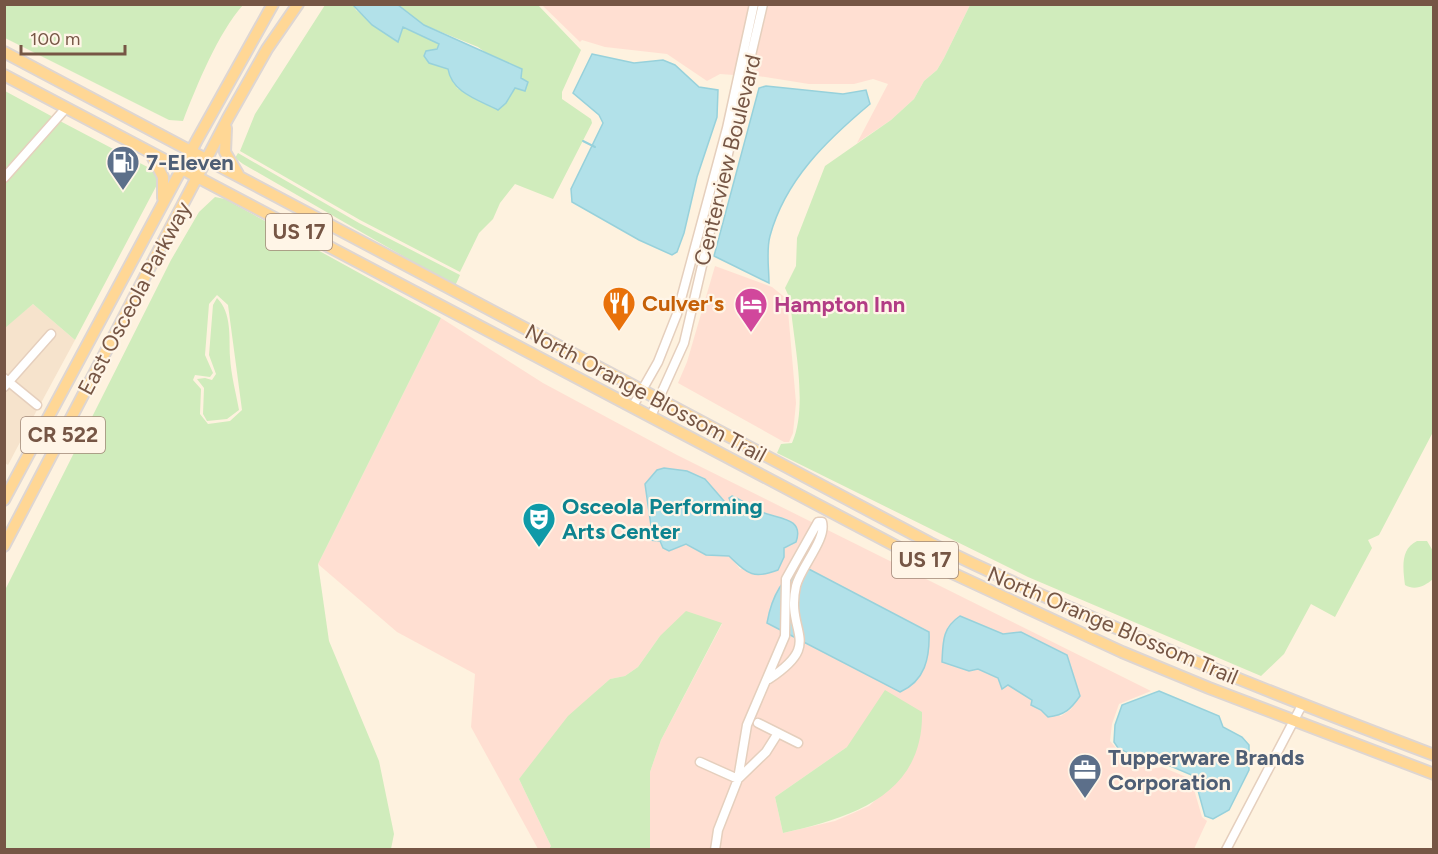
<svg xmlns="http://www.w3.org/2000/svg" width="1438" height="854" viewBox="0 0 1438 854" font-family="Figtree,sans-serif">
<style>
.residential{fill:#f6e3cc}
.commercial{fill:#ffdfd2;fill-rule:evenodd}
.green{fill:#d0ecbc;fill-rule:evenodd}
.water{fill:#b2e1e9;stroke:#97d1db;stroke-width:1.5}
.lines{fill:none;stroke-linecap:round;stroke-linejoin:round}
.stream{stroke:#97d1db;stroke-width:2}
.minor-casing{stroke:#e5cfbd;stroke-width:11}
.major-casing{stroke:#ded6d2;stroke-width:14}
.minor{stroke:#fff;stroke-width:8}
.major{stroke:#ffd795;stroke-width:10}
.labels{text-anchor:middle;stroke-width:4.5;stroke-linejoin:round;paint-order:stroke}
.shield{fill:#fff5e7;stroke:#9f8676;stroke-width:1.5}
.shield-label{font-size:21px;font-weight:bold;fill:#765645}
.street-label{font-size:22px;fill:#765645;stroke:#fff5e7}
.service-label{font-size:22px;font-weight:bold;fill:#4e5e75;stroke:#fff5e7;text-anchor:start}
.food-label{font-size:22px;font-weight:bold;fill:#c56008;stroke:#fff5e7;text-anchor:start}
.hotel-label{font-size:22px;font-weight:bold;fill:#b23c85;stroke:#fff5e7;text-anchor:start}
.culture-label{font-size:22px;font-weight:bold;fill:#0d838f;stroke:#fff5e7;text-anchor:start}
</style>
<rect width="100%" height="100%" fill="#fef2df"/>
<!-- residential -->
<path class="residential" d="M 33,304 L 75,340 L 41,403 L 15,382 L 56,333 L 50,329 L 9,377 L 5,373 L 4,328 Z
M 10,387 L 37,410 L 8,465 L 5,463 L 4,393 Z"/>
<!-- commercial -->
<path class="commercial" d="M 542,5 L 749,5 L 734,75 L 720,74 L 707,81 L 667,54 L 605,47 L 582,40 L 580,42 Z
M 768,5 L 970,5 L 944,58 L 937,70 L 924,81 L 914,99 L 891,120 L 857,143 L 888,84 L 873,79 L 854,84 L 809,84 L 752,75 Z
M 715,266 L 772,287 L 787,299 L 796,403 L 793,433 L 789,442 L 784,442 L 678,383 L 687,362 Z
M 441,318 L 543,383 L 677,455 L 1151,691 L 1119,704 L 1112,724 L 1110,741 L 1122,755 L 1138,764 L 1150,769 L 1162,767 L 1191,779 L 1202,817 L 1207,821 L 1194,849 L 650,849 L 650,772 L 661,740 L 722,624 L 660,636 L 638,667 L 625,676 L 610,679 L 601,687 L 519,779 L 551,846 L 549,849 L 538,849 L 471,727 L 475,674 L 397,632 L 318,564 ZM 664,468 L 687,471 L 705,479 L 731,509 L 735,497 L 761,512 L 786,519 L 792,545 L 784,548 L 784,557 L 740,569 L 730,556 L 715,556 L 686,544 L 669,551 L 660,541 L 649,537 L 651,526 L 645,484 L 657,470 ZM 960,616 L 1003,634 L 1021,632 L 1067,655 L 1080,696 L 1071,709 L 1061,716 L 1041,710 L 1031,705 L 1032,701 L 1020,691 L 1008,685 L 999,684 L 999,678 L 978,669 L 969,671 L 953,664 ZM 847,747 L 902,776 L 869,806 L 835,821 L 783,833 L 775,797 Z"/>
<!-- green -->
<path class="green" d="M 4,5 L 5,4 L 243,5 C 218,33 197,85 183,121 L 169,120 L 5,38 Z
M 325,5 L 353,5 L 356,10 L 398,42 L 403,27 L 439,44 L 429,63 L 448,69 L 457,88 L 498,110 L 506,103 L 515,88 L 525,90 L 520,78 L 478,47 L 424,25 L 398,5 L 538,5 L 581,50 L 562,92 L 562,99 L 591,119 L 592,123 L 553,199 L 515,184 L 500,203 L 493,219 L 479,233 L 460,272 L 360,220 L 240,151 L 255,114 Z
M 970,5 L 1433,5 L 1433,432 L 1379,535 L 1368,540 L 1372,548 L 1335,617 L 1311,604 L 1284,654 L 1261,676 L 1028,577 L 777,453 L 781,444 L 792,443 C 809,406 793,340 790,299 L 785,288 L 796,266 L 797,238 L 825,166 L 891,120 L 914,99 L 924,81 L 937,70 L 944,58 Z
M 5,91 L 53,117 L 5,172 Z
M 60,121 L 157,172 L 160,179 L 75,340 L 33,304 L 5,328 L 5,184 Z
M 238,153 L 359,223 L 460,275 L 455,286 L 243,164 L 235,158 Z
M 215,197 L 225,199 L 441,318 L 318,564 L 329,641 L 379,761 L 394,834 L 391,849 L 5,849 L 5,590 L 171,260 L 199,212 ZM 217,295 L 228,305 L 242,410 L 230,421 L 208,424 L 200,414 L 201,389 L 193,380 L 195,375 L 210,377 L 213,373 L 205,355 L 209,304 Z
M 217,298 C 232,313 229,337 230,357 C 231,375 236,393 239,410 L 227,419 L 207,421 L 203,414 L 204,388 L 197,379 L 205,378 L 212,380 L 216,374 L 209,355 L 213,305 Z
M 1417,541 L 1427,541 L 1433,551 L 1433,579 C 1425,586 1415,591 1405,585 C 1403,569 1400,549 1417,541 Z
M 686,611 L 722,623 L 661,740 L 650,772 L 650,849 L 549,849 L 551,846 L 519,779 L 568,716 L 610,679 L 625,676 L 638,667 L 660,636 Z
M 885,690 L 922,712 C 924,796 850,818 783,833 L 775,797 L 847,747 Z"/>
<!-- water -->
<path class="water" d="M 353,5 L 398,5 L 424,25 L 522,69 L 521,78 L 528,82 L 525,91 L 515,88 L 506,103 L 498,110 C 479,100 452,93 448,69 L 429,63 L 424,56 L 426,51 L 437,49 L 439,44 L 403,27 L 398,42 L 372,25 Z
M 592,54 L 634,63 L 663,60 L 675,65 L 699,87 L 718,90 L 717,117 L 697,177 L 684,233 L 677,252 L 672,255 L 639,240 L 572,202 L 571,189 L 603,123 L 599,115 L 573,93 Z
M 766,86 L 843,94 L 866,90 L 870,104 C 827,140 785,180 770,236 C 766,250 769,269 769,283 L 714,256 L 759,88 Z
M 664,468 L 687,471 L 705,479 L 731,509 L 733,508 L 729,498 L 732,496 C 742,500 752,508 762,512 C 777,519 805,517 796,542 L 784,548 L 784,557 L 778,570 C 752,580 747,573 729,556 L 706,555 L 686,544 L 669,551 L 663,548 L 660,541 L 649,540 L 651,526 L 645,484 L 657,470 Z
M 803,566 L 929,632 C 930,658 925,681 900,692 L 767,623 C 771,600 781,577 803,566 Z
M 960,616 L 1003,634 L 1021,632 L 1067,655 L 1080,696 C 1071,709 1065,715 1048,717 L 1041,710 L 1031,705 L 1032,700 L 1008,685 L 1002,689 L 998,678 L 978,669 L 969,671 L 942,662 C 943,642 942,628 960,616 Z
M 1159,691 L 1219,716 L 1223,727 L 1242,737 L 1249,745 L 1249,770 L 1229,810 L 1213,819 L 1205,816 L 1194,776 L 1161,762 L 1151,765 L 1118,748 L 1114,742 L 1115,725 L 1122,705 Z"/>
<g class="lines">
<!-- stream -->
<path class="stream" d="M 583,141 L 595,147"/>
<defs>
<path id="minor" d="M 4,178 L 66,108
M 4,378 L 37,405
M 4,387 L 51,334
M 633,406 L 658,362 L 677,314 L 727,128 L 754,4
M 651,416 L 684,343 L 763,4
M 758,723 L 798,743
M 700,762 L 738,779 L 766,752 L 778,733
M 715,850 L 718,830 L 738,779 L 747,725 L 785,636 L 786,579 L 818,522 L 822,522 C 827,539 800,568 796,586 C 785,634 825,642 769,679
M 1226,850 L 1302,705"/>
<path id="major" d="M 4,52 L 930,543 C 1094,623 1263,690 1434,755
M 4,75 L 907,552 L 1122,652 L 1209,688 L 1434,774
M 226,128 L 225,152 L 238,174
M 151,154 L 163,177 L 163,198
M 4,500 L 197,140 L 273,4
M 4,546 L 228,118 L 267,49 L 298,4"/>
</defs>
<!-- minor casing -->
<use href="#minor" class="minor-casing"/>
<!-- major casing -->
<use href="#major" class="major-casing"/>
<!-- minor -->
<use href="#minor" class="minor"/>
<!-- major -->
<use href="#major" class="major"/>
</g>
<!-- icons -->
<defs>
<symbol id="fuel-pin" viewBox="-11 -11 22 30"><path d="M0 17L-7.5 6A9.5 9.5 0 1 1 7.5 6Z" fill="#5c6f8a" stroke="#fff5e7"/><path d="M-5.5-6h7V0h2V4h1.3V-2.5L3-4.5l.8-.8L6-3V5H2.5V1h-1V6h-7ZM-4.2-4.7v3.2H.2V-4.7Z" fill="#fff"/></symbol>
<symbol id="restaurant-pin" viewBox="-11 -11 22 30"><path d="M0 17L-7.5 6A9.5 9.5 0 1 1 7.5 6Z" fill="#e8710a" stroke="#fff5e7"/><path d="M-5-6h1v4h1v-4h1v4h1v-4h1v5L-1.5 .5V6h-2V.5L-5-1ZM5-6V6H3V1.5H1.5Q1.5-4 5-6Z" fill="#fff"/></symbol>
<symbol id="hotel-pin" viewBox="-11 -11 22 30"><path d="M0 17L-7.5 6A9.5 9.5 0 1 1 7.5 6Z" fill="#d1479c" stroke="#fff5e7"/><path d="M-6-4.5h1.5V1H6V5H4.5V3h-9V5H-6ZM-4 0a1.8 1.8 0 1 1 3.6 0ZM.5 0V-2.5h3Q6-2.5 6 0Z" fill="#fff"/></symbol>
<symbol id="theatre-pin" viewBox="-11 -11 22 30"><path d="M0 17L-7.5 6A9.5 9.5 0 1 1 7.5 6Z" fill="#0f9aa8" stroke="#fff5e7"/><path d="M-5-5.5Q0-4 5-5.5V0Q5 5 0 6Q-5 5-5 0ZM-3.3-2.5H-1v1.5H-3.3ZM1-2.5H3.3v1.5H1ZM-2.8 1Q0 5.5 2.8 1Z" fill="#fff"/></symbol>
<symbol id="office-pin" viewBox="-11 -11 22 30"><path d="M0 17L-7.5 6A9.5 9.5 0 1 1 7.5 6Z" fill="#5c6f8a" stroke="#fff5e7"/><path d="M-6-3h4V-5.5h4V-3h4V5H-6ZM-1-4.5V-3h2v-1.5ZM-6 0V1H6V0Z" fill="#fff"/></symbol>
</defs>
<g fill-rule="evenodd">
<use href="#fuel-pin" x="104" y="143" width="38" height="52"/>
<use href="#restaurant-pin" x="600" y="284" width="38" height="52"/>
<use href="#hotel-pin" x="732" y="285" width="38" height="52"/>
<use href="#theatre-pin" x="520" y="500" width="38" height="52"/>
<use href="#office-pin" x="1066" y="751" width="38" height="52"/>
</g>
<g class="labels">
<!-- shield labels -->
<g class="shield">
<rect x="266" y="214" width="66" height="36" rx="4.5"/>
<rect x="21" y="417" width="84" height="36" rx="4.5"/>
<rect x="892" y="542" width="66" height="36" rx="4.5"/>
</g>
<g class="shield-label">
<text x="299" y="239">US 17</text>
<text x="63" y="442">CR 522</text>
<text x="925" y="567">US 17</text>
</g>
<!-- street labels -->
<g class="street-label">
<text transform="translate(727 160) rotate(-76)" y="8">Centerview Boulevard</text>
<text transform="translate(134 298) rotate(-62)" y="8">East Osceola Parkway</text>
<text transform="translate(646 393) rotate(28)" y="8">North Orange Blossom Trail</text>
<text transform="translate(1113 625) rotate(23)" y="8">North Orange Blossom Trail</text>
</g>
<!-- service labels -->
<g class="service-label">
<text x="146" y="170">7-Eleven</text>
<text x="1108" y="765">Tupperware Brands<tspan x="1108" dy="25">Corporation</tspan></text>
</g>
<!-- food labels -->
<g class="food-label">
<text x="642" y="311">Culver's</text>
</g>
<!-- hotel labels -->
<g class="hotel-label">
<text x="774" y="312">Hampton Inn</text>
</g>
<!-- culture labels -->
<g class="culture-label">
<text x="562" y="514">Osceola Performing<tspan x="562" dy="25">Arts Center</tspan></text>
</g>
</g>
<!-- border -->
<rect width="1438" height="854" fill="none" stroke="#765645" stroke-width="12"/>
<!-- scale -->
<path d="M21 45v9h104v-9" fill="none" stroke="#765645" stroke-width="3"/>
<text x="30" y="45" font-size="18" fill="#765645" stroke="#fff5e7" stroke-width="4.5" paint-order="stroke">100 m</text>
</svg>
